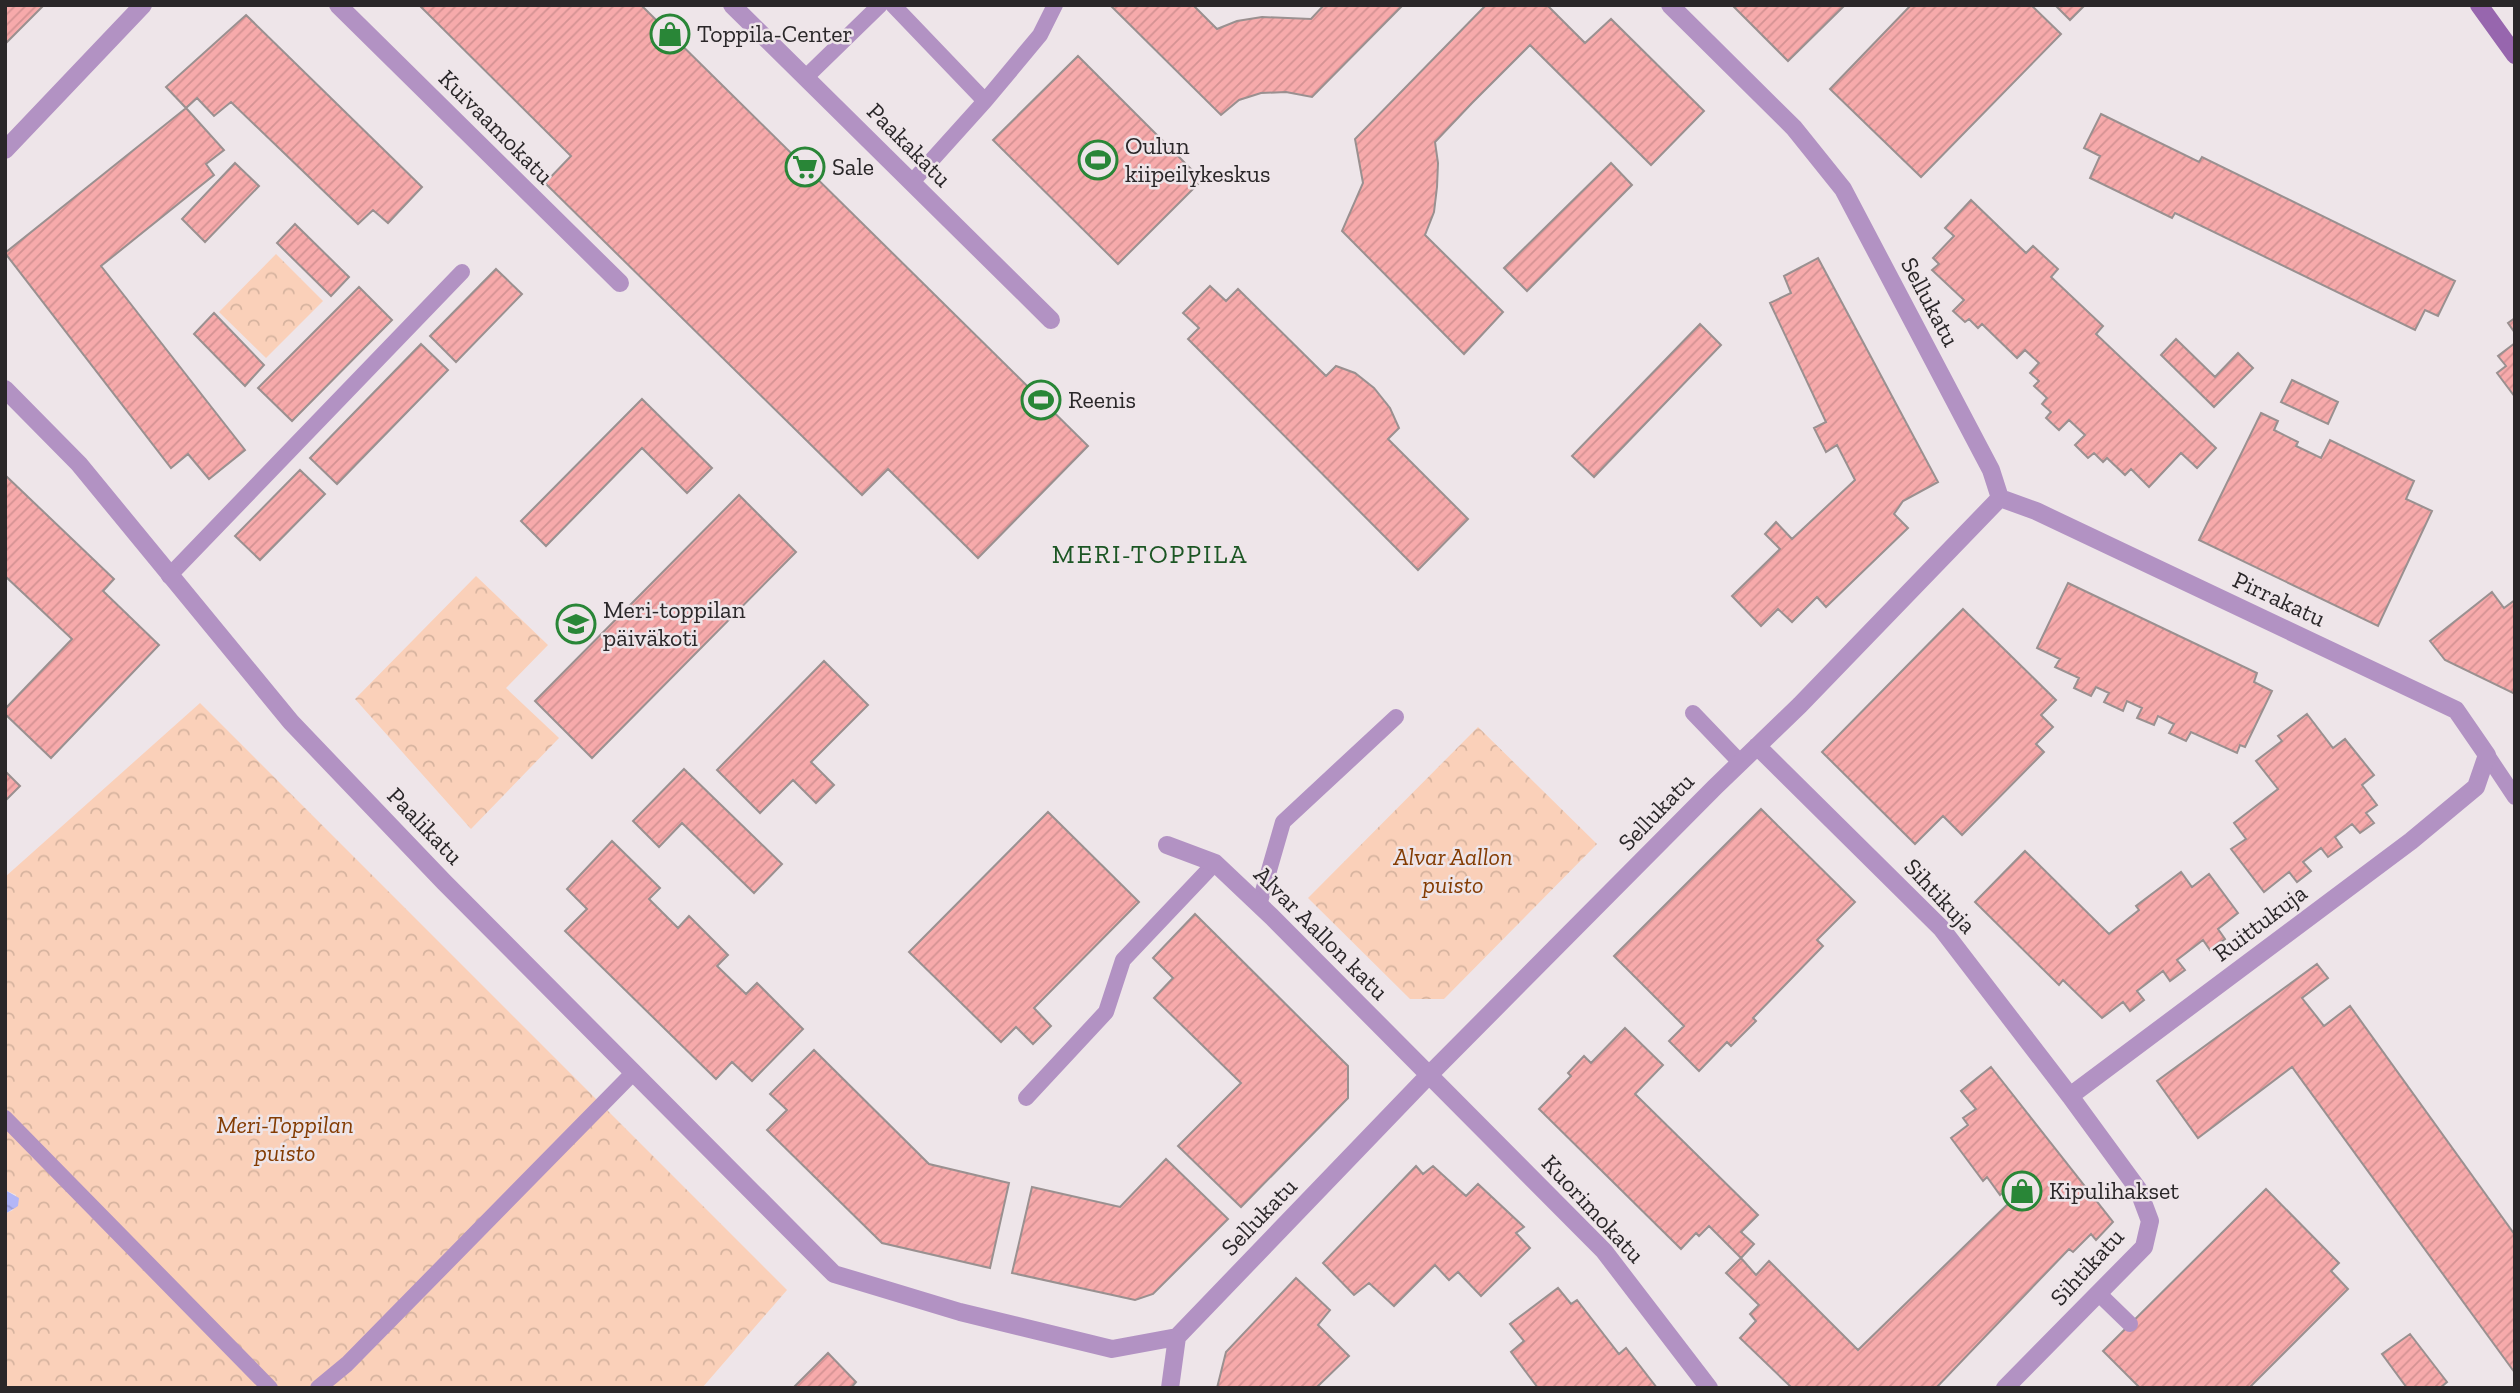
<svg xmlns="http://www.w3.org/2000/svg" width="2520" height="1393" viewBox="0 0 2520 1393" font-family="'Zilla Slab',serif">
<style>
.park{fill:url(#park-crowns)}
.water{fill:url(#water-ripples)}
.building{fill:url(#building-hatch);stroke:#9a9090;stroke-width:2}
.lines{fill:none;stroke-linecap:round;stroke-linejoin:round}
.service{stroke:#b292c3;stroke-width:16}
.minor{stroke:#b292c3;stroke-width:18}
.secondary{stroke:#9766ae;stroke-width:18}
.labels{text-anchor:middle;stroke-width:5;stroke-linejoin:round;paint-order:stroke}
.poi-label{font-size:24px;fill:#2a2729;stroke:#eee5e9;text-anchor:start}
.street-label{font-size:24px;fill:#2a2729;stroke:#eee5e9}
.park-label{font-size:24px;font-style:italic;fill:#843c03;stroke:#eee5e9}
.neighbourhood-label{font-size:26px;letter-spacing:2px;fill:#1c5624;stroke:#eee5e9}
</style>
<defs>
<pattern id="park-crowns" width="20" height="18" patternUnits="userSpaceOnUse" patternTransform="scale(1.75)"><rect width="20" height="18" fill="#fad0b9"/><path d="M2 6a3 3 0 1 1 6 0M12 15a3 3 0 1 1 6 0" fill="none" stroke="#d6b39f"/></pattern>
<pattern id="water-ripples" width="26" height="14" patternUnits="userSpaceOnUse" patternTransform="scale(1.75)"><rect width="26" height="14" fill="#b3b6f7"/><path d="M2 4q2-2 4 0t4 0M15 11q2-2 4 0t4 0" fill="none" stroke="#9a9cd4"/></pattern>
<pattern id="building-hatch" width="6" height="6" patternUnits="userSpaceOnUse" patternTransform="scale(1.75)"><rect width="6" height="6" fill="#f7aaab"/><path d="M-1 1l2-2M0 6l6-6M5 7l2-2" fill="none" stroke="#d49293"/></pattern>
</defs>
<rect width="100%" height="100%" fill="#eee5e9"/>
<!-- park -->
<path class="park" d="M 276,254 L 323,301 L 266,358 L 219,312 Z
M 476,576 L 548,645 L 506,688 L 559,738 L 471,829 L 355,699 Z
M 200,703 L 787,1290 L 702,1388 L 5,1388 L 5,1214 L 13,1210 L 16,1195 L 5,1190 L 5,877 Z
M 1478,727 L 1597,844 L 1444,999 L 1410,999 L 1308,898 Z"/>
<!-- water -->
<path class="water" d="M 5,1190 L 19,1198 L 18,1206 L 5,1214 Z"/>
<!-- building -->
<path class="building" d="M 5,5 L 44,5 L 5,44 Z
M 419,5 L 641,5 L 1088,446 L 978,558 L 888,469 L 862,495 L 545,183 L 571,156 Z
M 1110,5 L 1193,5 L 1217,29 L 1237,21 L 1262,17 L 1311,19 L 1324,5 L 1403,5 L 1312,97 L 1286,92 L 1261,93 L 1239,100 L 1221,115 Z
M 1486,5 L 1547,5 L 1585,43 L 1611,19 L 1704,111 L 1651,165 L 1530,45 L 1472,103 L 1435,142 L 1438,163 L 1437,187 L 1434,212 L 1425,235 L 1503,312 L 1464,354 L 1342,231 L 1363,183 L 1355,139 Z
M 1732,5 L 1841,5 L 1843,7 L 1788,61 Z
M 1911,5 L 2031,5 L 2061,34 L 1921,177 L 1830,89 Z
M 2055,5 L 2085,5 L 2070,20 Z
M 246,15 L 422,187 L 388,223 L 373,210 L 358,224 L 231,102 L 214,116 L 197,98 L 186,108 L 166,87 Z
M 1078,56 L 1202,180 L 1118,264 L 993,140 Z
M 186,108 L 224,150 L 206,164 L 214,175 L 101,266 L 245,450 L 209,479 L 188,454 L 171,468 L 5,253 Z
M 2101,114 L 2199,162 L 2202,157 L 2455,281 L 2438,316 L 2425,310 L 2415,330 L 2175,213 L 2172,218 L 2090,178 L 2100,156 L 2084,148 Z
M 235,163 L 259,186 L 205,242 L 182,219 Z
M 1611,163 L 1632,185 L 1527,291 L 1504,268 Z
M 1971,200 L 2026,253 L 2033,246 L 2058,269 L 2051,277 L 2103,326 L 2096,334 L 2216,448 L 2197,468 L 2181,453 L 2149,487 L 2131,469 L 2125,475 L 2107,458 L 2103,462 L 2094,453 L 2088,458 L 2075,445 L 2085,435 L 2069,420 L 2059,430 L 2046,418 L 2051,412 L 2042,404 L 2047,398 L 2034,386 L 2039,381 L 2030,373 L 2039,363 L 2025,350 L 2017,358 L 1982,324 L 1978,328 L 1969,319 L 1965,322 L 1953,311 L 1964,300 L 1932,270 L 1939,264 L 1933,258 L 1954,236 L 1945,228 Z
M 295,224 L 349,277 L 331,296 L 277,243 Z
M 1818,258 L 1938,482 L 1903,501 L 1894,514 L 1908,528 L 1826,607 L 1817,597 L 1792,622 L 1778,609 L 1761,626 L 1732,596 L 1780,549 L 1765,534 L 1776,522 L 1792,539 L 1855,480 L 1837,445 L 1826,452 L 1814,428 L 1826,422 L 1770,303 L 1791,293 L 1784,276 Z
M 496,269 L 522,294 L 456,362 L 430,336 Z
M 1210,286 L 1226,301 L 1238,289 L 1326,376 L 1336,366 L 1355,373 L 1374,388 L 1390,408 L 1399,428 L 1388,439 L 1468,519 L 1418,570 L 1188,339 L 1199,328 L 1183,313 Z
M 359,287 L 392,320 L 292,421 L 258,388 Z
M 214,313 L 264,365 L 245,386 L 194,334 Z
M 2515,318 L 2515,333 L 2508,323 Z
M 1700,324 L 1721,345 L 1594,477 L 1572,456 Z
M 2176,339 L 2215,377 L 2238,353 L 2253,368 L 2214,407 L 2161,355 Z
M 2515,343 L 2515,397 L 2497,373 L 2506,366 L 2498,356 Z
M 421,344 L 448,370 L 337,484 L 310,458 Z
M 2292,380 L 2338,402 L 2328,424 L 2281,402 Z
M 642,399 L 712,468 L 687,493 L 642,448 L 546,546 L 521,521 Z
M 2261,413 L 2278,421 L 2274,430 L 2298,442 L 2296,446 L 2321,458 L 2330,440 L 2414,481 L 2406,499 L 2432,511 L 2378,626 L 2199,540 Z
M 300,470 L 325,494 L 260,560 L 235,536 Z
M 5,475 L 114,579 L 103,591 L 159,645 L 51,758 L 5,714 L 5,709 L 72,639 L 5,576 Z
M 739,495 L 796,552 L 592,758 L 535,701 Z
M 2068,583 L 2257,673 L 2254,682 L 2272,691 L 2245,747 L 2240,745 L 2237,753 L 2191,732 L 2186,741 L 2169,733 L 2174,724 L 2158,716 L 2154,725 L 2137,718 L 2142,708 L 2127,701 L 2123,711 L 2104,702 L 2109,693 L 2096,687 L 2091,696 L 2074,688 L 2079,678 L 2055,667 L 2060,659 L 2037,648 Z
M 2492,592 L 2504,608 L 2515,600 L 2515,694 L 2445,660 L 2430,641 Z
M 1963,609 L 2056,700 L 2041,715 L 2053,727 L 2036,744 L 2044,752 L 1962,835 L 1943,816 L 1915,844 L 1822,752 Z
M 824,661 L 868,705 L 811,762 L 834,785 L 816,803 L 793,780 L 760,813 L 717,770 Z
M 2307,714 L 2333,748 L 2345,739 L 2374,775 L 2362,785 L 2377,805 L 2366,813 L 2374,823 L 2360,833 L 2352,824 L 2335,837 L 2342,847 L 2328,857 L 2321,848 L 2303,862 L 2311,871 L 2297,882 L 2289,872 L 2264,892 L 2231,849 L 2246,839 L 2234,823 L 2278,789 L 2256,761 L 2282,741 L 2278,736 Z
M 684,769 L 782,864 L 754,893 L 682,823 L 659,847 L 633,821 Z
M 5,771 L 20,786 L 5,801 Z
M 1761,809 L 1855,902 L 1817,940 L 1823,946 L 1753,1018 L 1756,1021 L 1731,1046 L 1727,1042 L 1699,1071 L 1669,1041 L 1684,1026 L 1614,956 Z
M 1048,812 L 1139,902 L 1034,1008 L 1051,1026 L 1033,1044 L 1016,1027 L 1001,1042 L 909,952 Z
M 612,841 L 660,888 L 649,899 L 678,928 L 689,916 L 728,955 L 717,966 L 746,994 L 757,983 L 803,1029 L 752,1081 L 732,1062 L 716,1079 L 565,931 L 587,909 L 567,889 Z
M 2025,851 L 2109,934 L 2139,910 L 2136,906 L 2181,872 L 2192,887 L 2209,874 L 2238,913 L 2218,929 L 2225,939 L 2210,950 L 2203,940 L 2177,960 L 2185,970 L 2170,981 L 2163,971 L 2137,991 L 2144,1000 L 2130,1011 L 2123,1002 L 2102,1018 L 2063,980 L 2059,985 L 1975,902 Z
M 1195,914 L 1348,1066 L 1348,1098 L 1241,1207 L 1178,1146 L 1241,1083 L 1154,998 L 1173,978 L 1153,958 Z
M 2317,964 L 2328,978 L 2302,998 L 2324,1026 L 2350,1006 L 2515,1235 L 2515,1373 L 2292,1067 L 2198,1138 L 2157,1081 Z
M 1625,1028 L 1663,1065 L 1635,1094 L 1758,1215 L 1741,1232 L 1754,1244 L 1741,1258 L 1709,1226 L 1699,1236 L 1696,1233 L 1681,1249 L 1539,1109 L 1571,1076 L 1568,1073 L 1584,1056 L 1591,1063 Z
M 814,1050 L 929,1164 L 1009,1183 L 990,1268 L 882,1243 L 767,1130 L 787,1110 L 770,1094 Z
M 1991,1067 L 2113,1222 L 2096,1240 L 2091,1234 L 2073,1252 L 2069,1249 L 1936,1388 L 1792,1388 L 1740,1338 L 1756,1321 L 1750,1314 L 1759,1305 L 1726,1273 L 1741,1258 L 1756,1275 L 1769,1261 L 1858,1350 L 2013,1199 L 2006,1190 L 2000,1195 L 1987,1177 L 1983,1181 L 1951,1138 L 1968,1125 L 1963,1118 L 1976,1109 L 1961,1091 Z
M 1166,1159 L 1228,1219 L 1153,1294 L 1135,1300 L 1012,1273 L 1032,1187 L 1120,1207 Z
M 1416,1166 L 1423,1174 L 1433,1166 L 1466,1196 L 1478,1184 L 1524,1227 L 1516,1233 L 1530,1248 L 1481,1296 L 1458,1272 L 1449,1280 L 1435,1265 L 1394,1306 L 1369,1283 L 1354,1295 L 1323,1263 Z
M 2266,1189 L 2339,1263 L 2331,1271 L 2348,1289 L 2249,1388 L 2140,1388 L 2103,1351 Z
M 1296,1278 L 1330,1310 L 1318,1325 L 1349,1356 L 1316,1388 L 1217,1388 L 1226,1352 Z
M 1558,1288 L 1571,1304 L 1577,1300 L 1619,1354 L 1626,1348 L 1657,1388 L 1538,1388 L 1511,1352 L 1524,1341 L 1510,1324 Z
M 2410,1334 L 2447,1382 L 2440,1388 L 2407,1388 L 2382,1354 Z
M 828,1353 L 856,1382 L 851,1388 L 793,1388 Z"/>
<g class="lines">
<!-- service -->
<path class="service" d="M 893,5 L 985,101
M 805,78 L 880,5
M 912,182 L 985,101 L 1040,35 L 1055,5
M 169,576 L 462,272
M 1693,713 L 1740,762
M 2487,755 L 2515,797
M 1259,905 L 1283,822 L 1396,717
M 1026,1098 L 1106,1012 L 1123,960 L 1215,863
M 5,1118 L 270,1388
M 2098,1293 L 2130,1324
M 318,1388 L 347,1364 L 634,1072"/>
<!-- minor -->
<path class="minor" d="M 338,5 L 620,283
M 732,5 L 1051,320
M 5,150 L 143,5
M 5,389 L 79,464 L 291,722 L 444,882 L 834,1274 L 960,1312 L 1112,1349 L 1177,1337 L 1429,1075 L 1715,787 L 1800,705 L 2000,498 L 1991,470 L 1843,189 L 1794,128 L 1670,5
M 2000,498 L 2036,511 L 2456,710 L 2487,755 L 2476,787 L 2411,841 L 2070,1096
M 1757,746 L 1941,928 L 2070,1096 L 2138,1189 L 2150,1221 L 2144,1247 L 2005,1388
M 1167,845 L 1215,863 L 1272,917 L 1604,1251 L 1709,1388
M 1170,1388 L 1177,1337"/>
<!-- secondary -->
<path class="secondary" d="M 2479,5 L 2515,55"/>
</g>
<!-- icons -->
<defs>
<symbol id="shop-ring" viewBox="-11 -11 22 22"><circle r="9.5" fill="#eee5e9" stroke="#298637" stroke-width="1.5"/><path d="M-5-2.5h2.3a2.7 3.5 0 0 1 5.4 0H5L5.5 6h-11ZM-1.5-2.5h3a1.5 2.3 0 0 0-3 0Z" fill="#298637"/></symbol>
<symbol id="stadium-ring" viewBox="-11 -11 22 22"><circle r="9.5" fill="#eee5e9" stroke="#298637" stroke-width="1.5"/><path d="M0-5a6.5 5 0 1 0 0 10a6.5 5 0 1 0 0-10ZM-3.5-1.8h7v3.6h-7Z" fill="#298637"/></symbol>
<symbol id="supermarket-ring" viewBox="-11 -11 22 22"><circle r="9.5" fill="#eee5e9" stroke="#298637" stroke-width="1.5"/><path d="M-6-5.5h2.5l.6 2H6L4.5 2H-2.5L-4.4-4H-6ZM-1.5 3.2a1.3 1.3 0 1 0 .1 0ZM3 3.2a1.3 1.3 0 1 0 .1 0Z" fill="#298637"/></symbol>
<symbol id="school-ring" viewBox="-11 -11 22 22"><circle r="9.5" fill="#eee5e9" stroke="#298637" stroke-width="1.5"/><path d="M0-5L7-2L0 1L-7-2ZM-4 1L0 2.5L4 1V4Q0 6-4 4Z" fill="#298637"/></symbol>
</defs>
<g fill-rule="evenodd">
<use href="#shop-ring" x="648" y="12" width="44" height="44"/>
<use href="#stadium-ring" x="1076" y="138" width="44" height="44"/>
<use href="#supermarket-ring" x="783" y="145" width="44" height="44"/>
<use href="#stadium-ring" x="1019" y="378" width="44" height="44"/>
<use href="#school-ring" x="554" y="602" width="44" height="44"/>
<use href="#shop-ring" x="2000" y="1169" width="44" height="44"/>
</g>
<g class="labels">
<!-- poi labels -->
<g class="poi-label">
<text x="697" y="42">Toppila-Center</text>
<text x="1125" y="154">Oulun<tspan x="1125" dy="28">kiipeilykeskus</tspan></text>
<text x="832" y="175">Sale</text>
<text x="1068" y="408">Reenis</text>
<text x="603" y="618">Meri-toppilan<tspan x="603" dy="28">päiväkoti</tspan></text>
<text x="2049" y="1199">Kipulihakset</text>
</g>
<!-- street labels -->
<g class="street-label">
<text transform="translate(496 127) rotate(45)" y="8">Kuivaamokatu</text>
<text transform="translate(909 145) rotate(45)" y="8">Paakakatu</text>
<text transform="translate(1930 302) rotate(62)" y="8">Sellukatu</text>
<text transform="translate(2279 599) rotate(25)" y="8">Pirrakatu</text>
<text transform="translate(1656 812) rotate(-46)" y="8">Sellukatu</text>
<text transform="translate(425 826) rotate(46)" y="8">Paalikatu</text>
<text transform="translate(1940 896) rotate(47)" y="8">Sihtikuja</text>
<text transform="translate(2260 923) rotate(-37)" y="8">Ruittukuja</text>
<text transform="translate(1321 933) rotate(45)" y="8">Alvar Aallon katu</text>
<text transform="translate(1593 1209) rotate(47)" y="8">Kuorimokatu</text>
<text transform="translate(1259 1217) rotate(-46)" y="8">Sellukatu</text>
<text transform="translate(2087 1267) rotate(-47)" y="8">Sihtikatu</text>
</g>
<!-- park labels -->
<g class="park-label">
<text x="1453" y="865">Alvar Aallon<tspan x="1453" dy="28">puisto</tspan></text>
<text x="285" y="1133">Meri-Toppilan<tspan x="285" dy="28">puisto</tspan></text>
</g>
<!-- neighbourhood labels -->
<g class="neighbourhood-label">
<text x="1150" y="563">MERI-TOPPILA</text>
</g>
</g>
<!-- border -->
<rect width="2520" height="1393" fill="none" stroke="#2a2729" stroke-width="14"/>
</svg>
